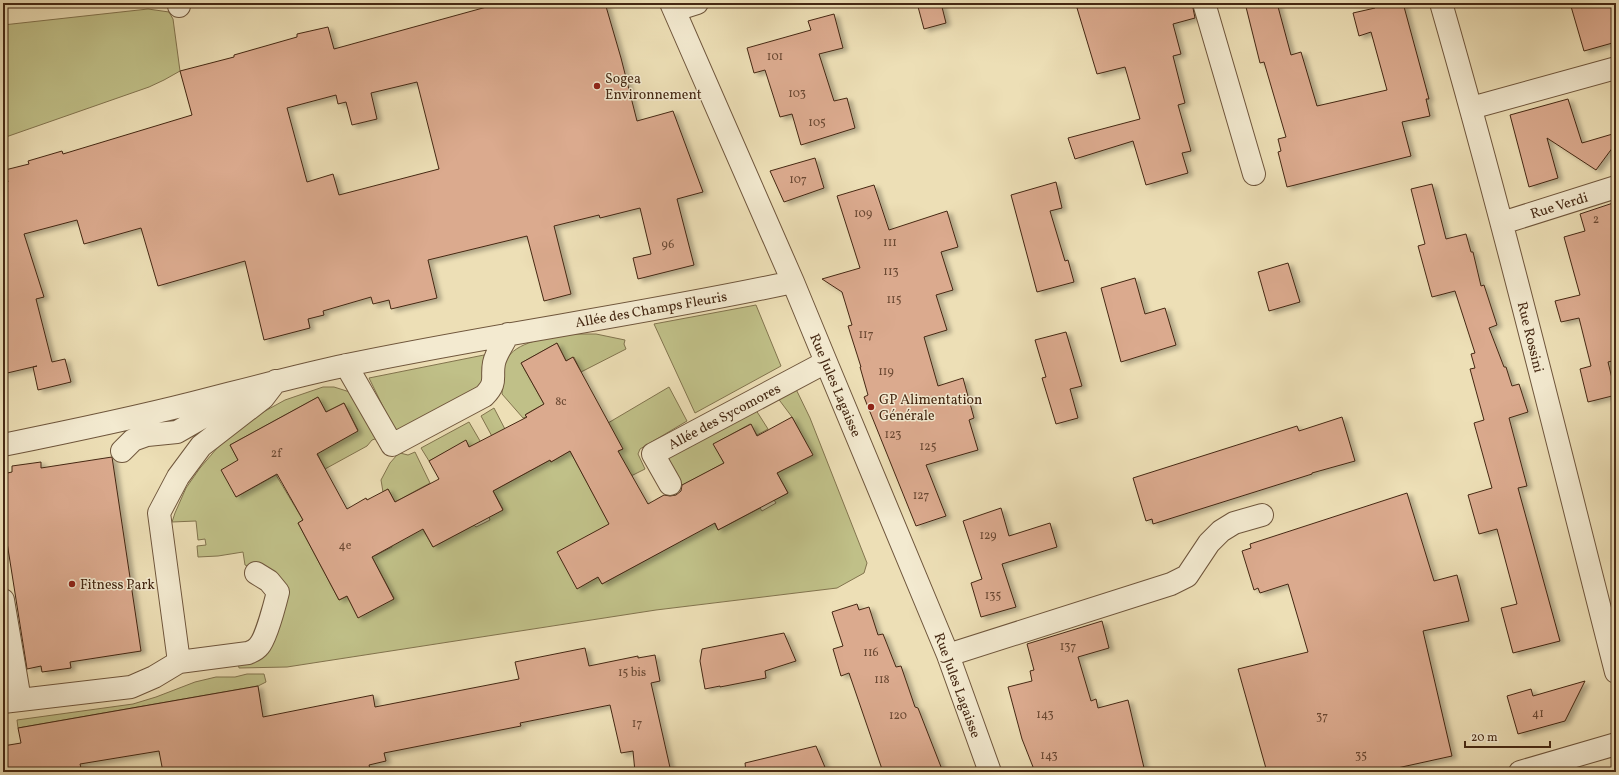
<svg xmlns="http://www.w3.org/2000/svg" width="1619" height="775" viewBox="0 0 1619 775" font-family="Vollkorn,serif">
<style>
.green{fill:#c0c088;stroke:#82744e}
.building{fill:#dbaa8e;stroke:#452813;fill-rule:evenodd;filter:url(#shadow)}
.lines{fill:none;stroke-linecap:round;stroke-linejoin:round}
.minor-casing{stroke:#6f563c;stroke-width:24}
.minor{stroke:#f3ead0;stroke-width:22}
.poi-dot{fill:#8f2418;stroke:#f3ead0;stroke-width:1.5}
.labels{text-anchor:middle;stroke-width:3;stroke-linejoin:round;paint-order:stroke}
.number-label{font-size:12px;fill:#6a4832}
.poi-label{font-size:14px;fill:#452813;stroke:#f3ead0;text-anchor:start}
.street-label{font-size:14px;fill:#452813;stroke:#f3ead0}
</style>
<defs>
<filter id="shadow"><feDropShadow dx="4.5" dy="2.5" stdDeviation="2" flood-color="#0004"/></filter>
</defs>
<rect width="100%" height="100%" fill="#eddfb6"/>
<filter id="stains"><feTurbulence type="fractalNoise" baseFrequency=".005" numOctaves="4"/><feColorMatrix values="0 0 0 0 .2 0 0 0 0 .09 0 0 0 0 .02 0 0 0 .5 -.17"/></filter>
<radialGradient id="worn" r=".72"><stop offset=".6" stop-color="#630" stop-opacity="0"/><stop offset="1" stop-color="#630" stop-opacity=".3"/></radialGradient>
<!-- green -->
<path class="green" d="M 148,9 L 169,12 L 173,19 L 180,71 L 164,80 L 149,87 L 3,138 L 3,25 Z
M 756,305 L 781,366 L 695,413 L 654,324 Z
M 572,334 L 596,334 L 625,340 L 624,344 L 626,349 L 581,372 L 574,357 L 566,361 L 557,343 L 521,363 L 544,404 L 526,414 L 526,417 L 523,418 L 502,394 C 503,382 501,366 508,357 C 520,340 553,337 572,334 Z
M 484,355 L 487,366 L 481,385 L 396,433 L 369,378 Z
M 794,385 L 810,418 L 867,563 L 864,573 L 837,588 L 656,610 L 287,667 L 239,668 L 238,663 L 251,662 L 272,576 L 245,565 L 243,552 L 218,556 L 198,557 L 197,546 L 206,545 L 205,539 L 198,540 L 196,521 L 172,522 L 175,513 L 186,488 L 200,468 L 218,447 L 256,416 L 285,400 L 323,387 L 334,387 L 353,393 L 381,437 L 372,440 L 367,446 L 325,469 L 317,453 L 358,430 L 344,403 L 326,412 L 318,397 L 230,445 L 238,460 L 236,497 L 276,475 L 303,520 L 298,523 L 339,600 L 347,596 L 358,617 L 394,598 L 372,557 L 392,547 L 391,544 L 422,528 L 433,547 L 474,525 L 476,527 L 490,520 L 489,517 L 503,509 L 493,491 L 550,460 L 551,462 L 570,451 L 611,527 L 577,588 L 598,577 L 602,584 L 679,542 L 708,511 L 718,530 L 760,508 L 762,511 L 776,503 L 774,500 L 788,493 L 777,473 L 812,454 L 792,417 L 777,397 Z
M 669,387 L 687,421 L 640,449 L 638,454 L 645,469 L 629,477 L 616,453 L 622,449 L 608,423 Z
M 754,407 L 768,429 L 757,435 L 750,424 L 714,444 L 724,463 L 677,488 L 665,457 Z
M 494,408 L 507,433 L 494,440 L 481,416 Z
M 469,422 L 483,446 L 472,452 L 466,441 L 429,461 L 421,448 Z
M 415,452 L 430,483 L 395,502 L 388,489 L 383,492 L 381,480 L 390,463 L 397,455 L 400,453 L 408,455 Z
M 247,674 L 264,674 L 266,682 L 258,686 L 18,728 L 17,720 L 133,704 L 156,697 L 195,682 L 216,677 L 235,677 Z"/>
<!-- building -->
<path class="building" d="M 501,3 L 605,3 L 621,58 L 637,121 L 673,111 L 703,192 L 677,199 L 694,265 L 638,279 L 633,258 L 651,254 L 640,208 L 600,218 L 599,215 L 554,226 L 571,294 L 544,301 L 527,236 L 428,260 L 437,298 L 391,309 L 389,300 L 373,304 L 371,297 L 323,311 L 324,315 L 308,319 L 310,328 L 264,340 L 245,261 L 158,286 L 141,228 L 84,244 L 77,220 L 24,234 L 44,297 L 36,299 L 52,362 L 65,359 L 71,382 L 38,390 L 33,367 L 37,366 L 3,374 L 3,182 L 8,182 L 5,170 L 29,164 L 28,161 L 62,151 L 63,154 L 192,115 L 180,71 L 234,57 L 234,55 L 297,37 L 297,34 L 328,27 L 334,49 ZM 417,82 L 439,169 L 339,195 L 333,174 L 307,182 L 287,108 L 336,95 L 338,104 L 346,102 L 352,125 L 377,119 L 371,93 Z
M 917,3 L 941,3 L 946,23 L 924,29 Z
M 1095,3 L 1137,3 L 1138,7 L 1151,3 L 1192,3 L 1195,18 L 1173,24 L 1181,54 L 1173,56 L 1185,103 L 1178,105 L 1191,151 L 1182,153 L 1188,173 L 1146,185 L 1133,141 L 1075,159 L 1068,138 L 1140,119 L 1125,67 L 1097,74 L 1077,8 Z
M 1245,3 L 1277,3 L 1291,55 L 1301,52 L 1317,106 L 1387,90 L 1371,32 L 1359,36 L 1353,13 L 1375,8 L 1373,3 L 1403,3 L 1429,99 L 1426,99 L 1430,116 L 1402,122 L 1411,156 L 1287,187 L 1278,152 L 1281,151 L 1278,139 L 1286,137 L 1264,62 L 1260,63 Z
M 1570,3 L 1616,3 L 1616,42 L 1584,51 Z
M 834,14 L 843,48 L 819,54 L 834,101 L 847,98 L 855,128 L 801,145 L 792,114 L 780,117 L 765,70 L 754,73 L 747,48 L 811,30 L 808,21 Z
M 1568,99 L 1582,143 L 1616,133 L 1616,143 L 1596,170 L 1547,138 L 1558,178 L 1529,187 L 1510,115 Z
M 815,158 L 824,188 L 784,202 L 770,171 Z
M 1056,182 L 1062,208 L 1050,211 L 1065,261 L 1068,260 L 1074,282 L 1037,292 L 1011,195 Z
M 1432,184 L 1446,239 L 1466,234 L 1471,252 L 1473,252 L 1481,286 L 1484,285 L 1497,325 L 1489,328 L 1504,367 L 1506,367 L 1512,386 L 1519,384 L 1528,412 L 1509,418 L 1527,486 L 1518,488 L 1560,641 L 1513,653 L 1501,608 L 1517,604 L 1497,529 L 1479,534 L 1468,495 L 1492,488 L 1474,423 L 1484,420 L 1470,369 L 1475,368 L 1471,354 L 1475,353 L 1455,291 L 1432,297 L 1418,246 L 1425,244 L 1411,189 Z
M 874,185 L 889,230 L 947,211 L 958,247 L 941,252 L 953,290 L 936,295 L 947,330 L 924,337 L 938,386 L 963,378 L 974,418 L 969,420 L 978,450 L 926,465 L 946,516 L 916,526 L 864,397 L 868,395 L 860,367 L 861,367 L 848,326 L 852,325 L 842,292 L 822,279 L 860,268 L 837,196 Z
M 1616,202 L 1616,360 L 1608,362 L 1616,395 L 1588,402 L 1580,369 L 1591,366 L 1579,318 L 1561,322 L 1555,301 L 1580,295 L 1564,237 L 1585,231 L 1580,214 Z
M 1288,263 L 1300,302 L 1269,311 L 1258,272 Z
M 1135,278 L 1145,314 L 1165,308 L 1176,345 L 1121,362 L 1101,288 Z
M 1066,332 L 1082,386 L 1070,389 L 1078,418 L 1056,424 L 1042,378 L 1046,377 L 1035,340 Z
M 557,343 L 566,361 L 573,357 L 623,449 L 618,451 L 648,504 L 664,495 L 670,496 L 676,495 L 681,491 L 682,485 L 724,463 L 713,444 L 751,424 L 757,436 L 792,417 L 813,455 L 777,473 L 788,493 L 718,530 L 715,523 L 602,584 L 598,577 L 577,589 L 557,552 L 609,524 L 570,451 L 551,462 L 550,460 L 493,491 L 503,510 L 433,547 L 423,529 L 372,557 L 394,599 L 358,618 L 347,596 L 339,600 L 298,523 L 303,520 L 277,474 L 236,497 L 221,470 L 238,460 L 230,445 L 318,397 L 326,412 L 344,403 L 358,431 L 317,454 L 347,509 L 366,498 L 367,500 L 388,489 L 395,502 L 439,479 L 429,461 L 466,440 L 469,447 L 527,417 L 525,415 L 544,404 L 521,363 Z
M 1342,417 L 1355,461 L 1312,473 L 1312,474 L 1153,524 L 1152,519 L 1146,521 L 1133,478 L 1297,426 L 1299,431 Z
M 112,457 L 141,651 L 70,662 L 71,668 L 42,672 L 41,666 L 27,669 L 3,517 L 3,474 L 12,472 L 12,466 L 41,462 L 41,468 Z
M 1407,493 L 1434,581 L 1457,575 L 1469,621 L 1423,631 L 1452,756 L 1379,772 L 1267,772 L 1238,669 L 1308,652 L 1288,584 L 1260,593 L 1258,588 L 1254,590 L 1242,551 L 1251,548 L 1250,544 Z
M 1001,508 L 1009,536 L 1050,523 L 1057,547 L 1002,564 L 1016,607 L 981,617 L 971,583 L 982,579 L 963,521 Z
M 857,604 L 859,610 L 869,607 L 878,635 L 883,634 L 896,667 L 901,666 L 915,707 L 918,708 L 943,772 L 883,772 L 849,673 L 841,676 L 833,649 L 843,646 L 832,612 Z
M 1102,621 L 1109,648 L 1078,657 L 1091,701 L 1096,699 L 1098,708 L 1128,700 L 1145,772 L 1035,772 L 1022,739 L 1008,687 L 1032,681 L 1030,671 L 1034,670 L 1027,644 Z
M 784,633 L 796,661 L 765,671 L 766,678 L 720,687 L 720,686 L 705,689 L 700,661 L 702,649 Z
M 585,648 L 589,666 L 638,656 L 638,658 L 655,655 L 660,681 L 651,683 L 671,772 L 635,772 L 633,751 L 621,753 L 610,705 L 520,723 L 521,726 L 384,753 L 386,761 L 369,765 L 371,772 L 163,772 L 159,751 L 80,764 L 82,772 L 8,772 L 3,749 L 3,746 L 21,743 L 18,728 L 258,686 L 263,717 L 373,695 L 375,707 L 519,679 L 515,662 Z
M 1585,681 L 1565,721 L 1518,734 L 1507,696 L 1531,689 L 1533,696 Z
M 816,746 L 827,772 L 746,772 L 745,763 Z"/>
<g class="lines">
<defs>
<path id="minor" d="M 179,3 L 179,6
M 671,3 L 793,282 L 826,362 L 948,655 L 990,772
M 1204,3 L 1254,174
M 1441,3 C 1505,225 1559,449 1616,672
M 675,10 L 697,3
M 1471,108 L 1616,68
M 1502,223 L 1616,187
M 346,365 L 392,445 L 484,396 C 498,382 491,378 494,363 C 496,353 504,343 508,334
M 3,445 C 67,432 130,419 193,403 C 244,390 295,376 347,365 C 495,334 645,314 793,282
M 122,451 L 133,440 L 147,435 L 177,432 L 231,401
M 670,484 L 653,454 L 826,362
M 3,600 L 20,700
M 948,655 L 1171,584 L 1187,576 L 1209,543 L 1221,531 L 1234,523 L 1262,515
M 179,662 L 159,513 L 178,477 L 201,446 L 263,398 L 276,381
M 3,702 L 131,687 L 154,677 L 179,662 L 248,653 C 253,651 256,650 259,646 C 266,638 275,604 278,592 L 269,581 L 256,573
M 1520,772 L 1616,744"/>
</defs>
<!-- minor casing -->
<use href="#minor" class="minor-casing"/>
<!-- minor -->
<use href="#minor" class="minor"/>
</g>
<!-- markers -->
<g class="poi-dot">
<circle cx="597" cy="86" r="4"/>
<circle cx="871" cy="407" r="4"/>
<circle cx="72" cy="584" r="4"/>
</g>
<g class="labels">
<!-- number labels -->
<g class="number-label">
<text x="775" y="60">101</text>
<text x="797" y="97">103</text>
<text x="817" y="126">105</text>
<text x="798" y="183">107</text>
<text x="863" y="217">109</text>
<text x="1596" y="223">2</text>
<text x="890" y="246">111</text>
<text x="668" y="248">96</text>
<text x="891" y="275">113</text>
<text x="894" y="303">115</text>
<text x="866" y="338">117</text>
<text x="886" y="375">119</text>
<text x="561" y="405">8c</text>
<text x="893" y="438">123</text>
<text x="928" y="450">125</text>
<text x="276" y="457">2f</text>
<text x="921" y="499">127</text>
<text x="988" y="539">129</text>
<text x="345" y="549">4e</text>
<text x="993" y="599">135</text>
<text x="1068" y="650">137</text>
<text x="871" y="656">116</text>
<text x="632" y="676">15 bis</text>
<text x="882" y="683">118</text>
<text x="1538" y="717">41</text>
<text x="1045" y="718">143</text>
<text x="898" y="719">120</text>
<text x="1322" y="720">37</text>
<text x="637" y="727">17</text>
<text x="1049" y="759">143</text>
<text x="1361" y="759">35</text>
</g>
<!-- poi labels -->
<g class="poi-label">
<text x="605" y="83">Sogea<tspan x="605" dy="16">Environnement</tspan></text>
<text x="879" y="404">GP Alimentation<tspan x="879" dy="16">Générale</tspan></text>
<text x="80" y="589">Fitness Park</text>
</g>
<!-- street labels -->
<g class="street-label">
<text transform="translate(1559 205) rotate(-17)" y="5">Rue Verdi</text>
<text transform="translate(651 309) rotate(-10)" y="5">Allée des Champs Fleuris</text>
<text transform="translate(1531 337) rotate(76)" y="5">Rue Rossini</text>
<text transform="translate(836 385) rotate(67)" y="5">Rue Jules Lagaisse</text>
<text transform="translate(724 416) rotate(-28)" y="5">Allée des Sycomores</text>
<text transform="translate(958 685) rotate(70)" y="5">Rue Jules Lagaisse</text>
</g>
</g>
<!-- margin -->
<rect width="1619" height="775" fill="none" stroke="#eddfb6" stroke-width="16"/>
<rect x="4" y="4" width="1611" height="767" fill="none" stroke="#452813" stroke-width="2"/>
<rect x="8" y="8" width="1603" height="759" fill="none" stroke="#452813"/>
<!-- scale -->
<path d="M1465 741v6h85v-6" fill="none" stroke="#452813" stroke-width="2"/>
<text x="1471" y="741" font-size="12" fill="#452813" stroke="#f3ead0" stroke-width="3" paint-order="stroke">20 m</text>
<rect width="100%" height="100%" filter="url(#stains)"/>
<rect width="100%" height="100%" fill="url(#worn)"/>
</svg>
